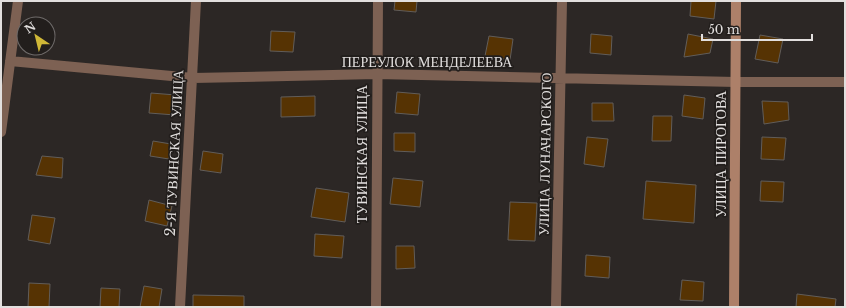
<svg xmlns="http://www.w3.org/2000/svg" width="846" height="308" viewBox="0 0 846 308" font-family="'Libre Baskerville',serif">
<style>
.building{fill:#563303;stroke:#615d5a}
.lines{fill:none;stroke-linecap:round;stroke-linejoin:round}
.minor{stroke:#7d6153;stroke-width:10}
.secondary{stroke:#ad8069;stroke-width:10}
.labels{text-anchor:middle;stroke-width:3.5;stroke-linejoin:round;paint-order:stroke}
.street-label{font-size:14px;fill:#e2dfde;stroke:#221e1c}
</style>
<rect width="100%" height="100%" fill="#2c2725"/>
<!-- building -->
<path class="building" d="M 395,1 L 417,1 L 416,12 L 394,10 Z
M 691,1 L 716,1 L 714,19 L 690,16 Z
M 271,31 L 295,32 L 293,52 L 270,51 Z
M 591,34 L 612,36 L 611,55 L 590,53 Z
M 688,34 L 713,39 L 710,53 L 684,57 Z
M 760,35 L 783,39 L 778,63 L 755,59 Z
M 489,36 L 513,39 L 510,60 L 485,56 Z
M 397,92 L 420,94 L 418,115 L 395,113 Z
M 151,93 L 176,95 L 175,115 L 149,113 Z
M 684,95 L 705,98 L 703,119 L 682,116 Z
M 315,96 L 315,116 L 281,117 L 281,97 Z
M 762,101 L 788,102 L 789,120 L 764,124 Z
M 592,103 L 613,103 L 614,121 L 592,121 Z
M 653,116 L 672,116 L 671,141 L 652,141 Z
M 394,133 L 415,133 L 415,152 L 394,151 Z
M 587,137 L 608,139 L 604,167 L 584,164 Z
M 762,137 L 786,138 L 784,160 L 761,159 Z
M 153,141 L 171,144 L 169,159 L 150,156 Z
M 203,151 L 223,154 L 221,173 L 200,170 Z
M 42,156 L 63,158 L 62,178 L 36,175 Z
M 393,178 L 423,181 L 420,207 L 390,204 Z
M 646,181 L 696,185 L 694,223 L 643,219 Z
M 761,181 L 784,182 L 783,202 L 760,201 Z
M 316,188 L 349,193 L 345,222 L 311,217 Z
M 149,200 L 172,206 L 167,226 L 145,221 Z
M 510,202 L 537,203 L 535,241 L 508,240 Z
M 32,215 L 55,218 L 50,244 L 28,240 Z
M 315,234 L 344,236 L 342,258 L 314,256 Z
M 396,246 L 414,246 L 415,268 L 396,269 Z
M 586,255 L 610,257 L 609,278 L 585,276 Z
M 682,280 L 704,282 L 703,301 L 680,300 Z
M 29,283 L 50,284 L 49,307 L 28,307 Z
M 144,286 L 162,289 L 159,307 L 140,307 Z
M 101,288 L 120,289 L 119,307 L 100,307 Z
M 797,294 L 836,299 L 835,307 L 796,307 Z
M 193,295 L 244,296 L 244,307 L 193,307 Z"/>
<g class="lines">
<!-- minor -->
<path class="minor" d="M 10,61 L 193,78 L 377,74 L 736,82 L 845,82
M 1,132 L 18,1
M 180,307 L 196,1
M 376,307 L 378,1
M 556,307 L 562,1"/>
<!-- secondary -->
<path class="secondary" d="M 734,307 L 736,1"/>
</g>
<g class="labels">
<!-- street labels -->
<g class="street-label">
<text x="427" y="67">ПЕРЕУЛОК МЕНДЕЛЕЕВА</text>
<text transform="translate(174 153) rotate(-87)" y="5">2-Я ТУВИНСКАЯ УЛИЦА</text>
<text transform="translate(362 154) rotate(-90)" y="5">ТУВИНСКАЯ УЛИЦА</text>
<text transform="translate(545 154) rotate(-89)" y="5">УЛИЦА ЛУНАЧАРСКОГО</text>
<text transform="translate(721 154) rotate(-90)" y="5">УЛИЦА ПИРОГОВА</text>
</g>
</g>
<!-- border -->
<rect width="846" height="308" fill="none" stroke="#e2dfde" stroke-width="4"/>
<!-- north arrow -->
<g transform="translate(36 36) rotate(325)"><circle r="19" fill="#221e1c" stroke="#6f6b6a"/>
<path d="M0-3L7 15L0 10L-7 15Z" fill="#d0b837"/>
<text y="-6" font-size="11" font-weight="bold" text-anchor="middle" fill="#e2dfde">N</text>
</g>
<!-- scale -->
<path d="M702 34v6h110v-6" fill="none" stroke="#e2dfde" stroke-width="2"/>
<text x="708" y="34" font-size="12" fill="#e2dfde" stroke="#221e1c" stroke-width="3" paint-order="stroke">50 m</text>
</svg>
